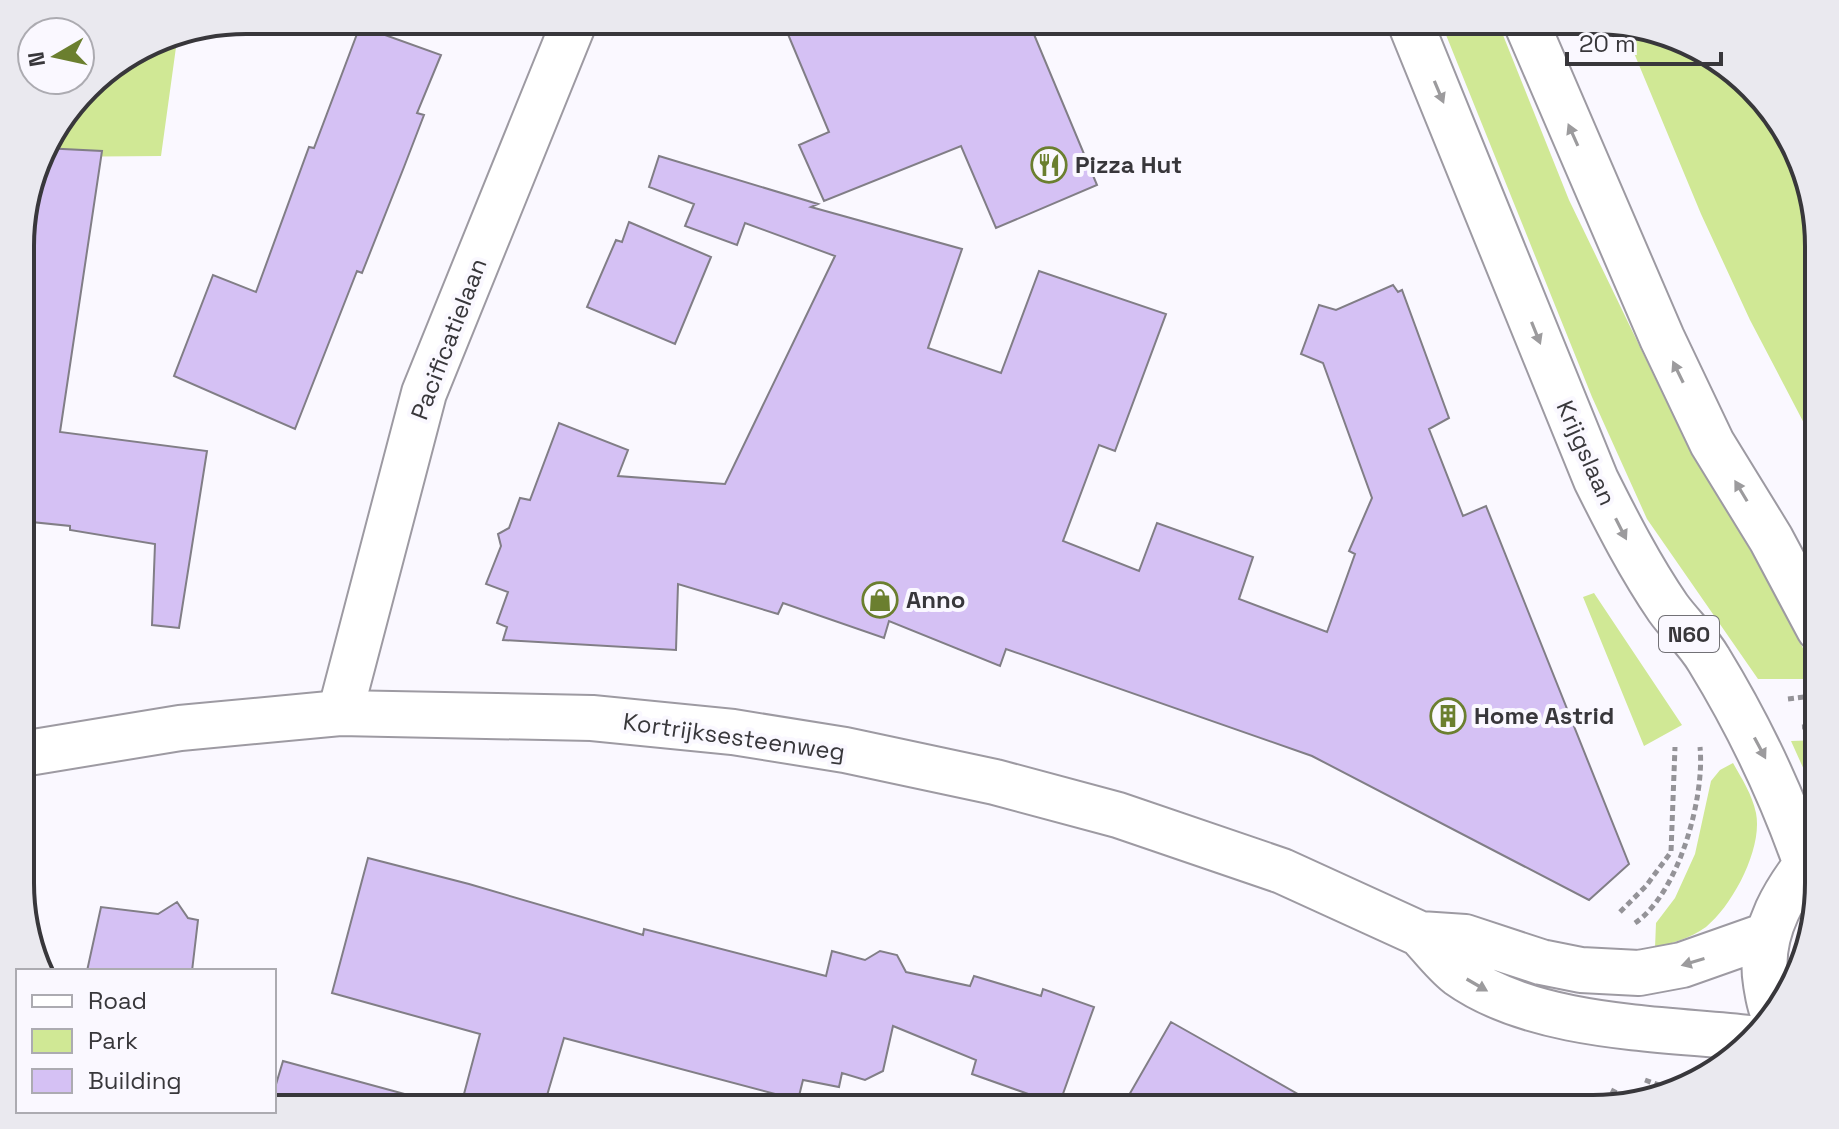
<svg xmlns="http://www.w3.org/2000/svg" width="1839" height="1129" viewBox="0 0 1839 1129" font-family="'Space Grotesk',sans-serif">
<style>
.green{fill:#d0e895}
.building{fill:#d5c1f4;stroke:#817e86;stroke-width:2}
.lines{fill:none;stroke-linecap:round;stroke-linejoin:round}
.minor-casing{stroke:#9d9aa2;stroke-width:48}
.major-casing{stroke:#9d9aa2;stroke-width:48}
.path{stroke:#949398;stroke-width:5;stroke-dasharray:6 4;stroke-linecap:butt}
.minor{stroke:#fff;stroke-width:44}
.major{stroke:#fff;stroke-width:44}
.oneway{fill:#9c9b9d}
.labels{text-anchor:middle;stroke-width:8;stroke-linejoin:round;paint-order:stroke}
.shield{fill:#faf8ff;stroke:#727176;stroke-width:2}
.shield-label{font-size:22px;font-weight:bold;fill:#38373b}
.poi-label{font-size:24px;font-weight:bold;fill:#38373b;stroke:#faf8ff;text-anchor:start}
.street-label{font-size:24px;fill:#38373b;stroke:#faf8ff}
.rim{fill:none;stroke:#38373b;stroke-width:4}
</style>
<rect width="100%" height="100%" fill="#faf8ff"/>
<!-- green -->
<path class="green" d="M 1440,20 L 1497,20 L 1569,200 L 1683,436 L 1766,577 L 1819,679 L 1758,679 L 1647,519 L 1592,397 Z
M 1624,29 L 1718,58 L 1788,133 L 1818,231 L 1818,450 L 1750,320 L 1701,214 Z
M 155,40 L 177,40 L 161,156 L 40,157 L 44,146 L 97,76 Z
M 1594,593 L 1682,725 L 1644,746 L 1583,597 Z
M 1819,740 L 1819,803 L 1791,741 Z
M 1733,763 C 1742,779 1752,794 1756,813 C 1763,848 1733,905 1706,927 C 1691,938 1672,943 1655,948 L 1656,923 L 1675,898 L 1695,854 L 1711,781 L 1720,770 Z"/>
<!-- building -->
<path class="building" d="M 782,20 L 1028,20 L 1097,185 L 996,228 L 961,146 L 824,201 L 799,145 L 829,132 Z
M 360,26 L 441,55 L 417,113 L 424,115 L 404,167 L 362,273 L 357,271 L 295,429 L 174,376 L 213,275 L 256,292 L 309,147 L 314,148 Z
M 43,148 L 102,151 L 60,432 L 207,451 L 179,628 L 152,625 L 155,544 L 70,530 L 70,526 L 22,521 L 22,379 L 26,346 L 22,346 L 22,217 Z
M 659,156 L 818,204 L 811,207 L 962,249 L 928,348 L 1001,373 L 1039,271 L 1166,314 L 1115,451 L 1099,445 L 1063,541 L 1139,571 L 1157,523 L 1253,557 L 1239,599 L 1327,632 L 1355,554 L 1349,551 L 1372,498 L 1323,363 L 1301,354 L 1319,305 L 1336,310 L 1393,285 L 1398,292 L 1402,290 L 1449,418 L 1429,429 L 1463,516 L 1486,506 L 1629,864 L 1589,900 L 1312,756 L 1006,649 L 1000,666 L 889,621 L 884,638 L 783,603 L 778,614 L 678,584 L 676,650 L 503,640 L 507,627 L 497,623 L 508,592 L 486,584 L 501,546 L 498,534 L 509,528 L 520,498 L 530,500 L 559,423 L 628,450 L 618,476 L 725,484 L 835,256 L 745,223 L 737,245 L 685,226 L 694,204 L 649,187 Z
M 629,222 L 711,257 L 675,344 L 587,307 L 616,240 L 622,242 Z
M 368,858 L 469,884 L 643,935 L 644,929 L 826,976 L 832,951 L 865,960 L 880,951 L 897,955 L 906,972 L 970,986 L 974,976 L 1041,996 L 1043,989 L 1094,1007 L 1059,1105 L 972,1074 L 976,1060 L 893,1026 L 883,1071 L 865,1080 L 842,1073 L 839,1087 L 803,1080 L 798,1100 L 564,1038 L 543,1109 L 460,1109 L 480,1034 L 332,993 Z
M 177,902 L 188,918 L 198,920 L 192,971 L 87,971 L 101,907 L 158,914 Z
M 1171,1022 L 1233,1057 L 1324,1109 L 1121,1109 Z
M 283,1061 L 412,1096 L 411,1109 L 274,1109 L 274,1091 Z"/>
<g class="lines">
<defs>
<path id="minor" d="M 340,713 L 424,393 L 575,20"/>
<path id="major" d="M 1409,20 L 1596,480 C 1618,524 1640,567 1668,608 C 1681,626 1698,641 1709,660 C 1750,727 1780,790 1806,864
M 1525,20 L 1662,338 L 1712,443 L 1771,539 L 1819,629
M 22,754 L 180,728 L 340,713 L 592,718 L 733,732 L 845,750 L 995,782 L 1118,815 L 1282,871 L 1420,934 L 1465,937 L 1541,962 L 1581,970 L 1639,973 L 1682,965 L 1767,935
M 1420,934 C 1432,947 1444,963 1458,974 C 1535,1029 1659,1028 1750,1038
M 1774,1015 C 1769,1006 1768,995 1766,984 C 1757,931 1787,887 1819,848"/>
</defs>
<!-- minor casing -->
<use href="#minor" class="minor-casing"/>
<!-- major casing -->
<use href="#major" class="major-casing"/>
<!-- path -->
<path class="path" d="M 1788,699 L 1819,695
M 1802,727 L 1819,726
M 1620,912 L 1646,886 L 1671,852 L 1675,747
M 1635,923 C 1679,893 1705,797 1700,747
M 1645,1080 L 1670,1089
M 1611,1090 L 1633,1101"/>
<!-- minor -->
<use href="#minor" class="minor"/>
<!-- major -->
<use href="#major" class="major"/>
</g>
<!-- one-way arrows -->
<defs><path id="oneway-solid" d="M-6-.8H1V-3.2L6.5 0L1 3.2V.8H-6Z" transform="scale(2)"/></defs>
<g class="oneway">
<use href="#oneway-solid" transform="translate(1439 92) rotate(67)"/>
<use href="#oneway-solid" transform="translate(1573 135) rotate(-114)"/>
<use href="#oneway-solid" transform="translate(1536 333) rotate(68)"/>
<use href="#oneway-solid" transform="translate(1678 372) rotate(-116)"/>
<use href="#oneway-solid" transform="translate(1741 491) rotate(-121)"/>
<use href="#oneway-solid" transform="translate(1621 529) rotate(63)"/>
<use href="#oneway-solid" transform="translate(1760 748) rotate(62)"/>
<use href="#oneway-solid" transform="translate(1693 962) rotate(163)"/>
<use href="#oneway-solid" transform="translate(1477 985) rotate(30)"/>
</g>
<!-- icons -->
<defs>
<symbol id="restaurant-ring" viewBox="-11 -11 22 22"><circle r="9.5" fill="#faf8ff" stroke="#6b7f2f" stroke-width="1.5"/><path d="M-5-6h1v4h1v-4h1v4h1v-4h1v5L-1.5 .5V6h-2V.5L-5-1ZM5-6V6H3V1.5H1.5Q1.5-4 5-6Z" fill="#6b7f2f"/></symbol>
<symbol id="shop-ring" viewBox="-11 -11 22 22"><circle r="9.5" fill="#faf8ff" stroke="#6b7f2f" stroke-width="1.5"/><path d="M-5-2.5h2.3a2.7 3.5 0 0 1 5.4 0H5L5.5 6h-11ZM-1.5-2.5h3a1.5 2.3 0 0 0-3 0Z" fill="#6b7f2f"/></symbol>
<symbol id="building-ring" viewBox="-11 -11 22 22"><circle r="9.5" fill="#faf8ff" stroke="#6b7f2f" stroke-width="1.5"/><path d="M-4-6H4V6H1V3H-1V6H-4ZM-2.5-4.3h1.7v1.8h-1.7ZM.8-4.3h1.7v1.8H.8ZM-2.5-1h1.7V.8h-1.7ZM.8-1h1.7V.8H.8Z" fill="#6b7f2f"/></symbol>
</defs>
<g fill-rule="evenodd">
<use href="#restaurant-ring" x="1029" y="145" width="40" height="40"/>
<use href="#shop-ring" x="860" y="580" width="40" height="40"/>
<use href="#building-ring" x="1428" y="696" width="40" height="40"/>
</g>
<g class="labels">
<!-- shield labels -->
<rect class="shield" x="1659" y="616" width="60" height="36" rx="6"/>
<g class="shield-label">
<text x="1689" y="642">N60</text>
</g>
<!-- poi labels -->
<g class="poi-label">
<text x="1075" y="173">Pizza Hut</text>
<text x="906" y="608">Anno</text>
<text x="1474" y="724">Home Astrid</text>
</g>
<!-- street labels -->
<g class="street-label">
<text transform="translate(449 339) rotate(-69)" y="8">Pacificatielaan</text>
<text transform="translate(1586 453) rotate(66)" y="8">Krijgslaan</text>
<text transform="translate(734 737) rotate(8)" y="8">Kortrijksesteenweg</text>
</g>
</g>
<!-- crop -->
<path d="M0 0H1839V1129H0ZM246 34H1593A212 212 0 0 1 1805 246V883A212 212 0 0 1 1593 1095H246A212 212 0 0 1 34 883V246A212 212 0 0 1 246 34Z" fill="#eae9ef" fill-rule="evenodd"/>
<path class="rim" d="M246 34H1593A212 212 0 0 1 1805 246V883A212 212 0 0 1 1593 1095H246A212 212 0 0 1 34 883V246A212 212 0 0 1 246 34Z"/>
<!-- legend -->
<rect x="16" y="969" width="260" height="144" fill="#faf8ff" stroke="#acabb1" stroke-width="2"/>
<rect x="32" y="995" width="40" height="12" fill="#ffffff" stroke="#acabb1" stroke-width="2"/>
<text x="88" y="1009" font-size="24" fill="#38373b">Road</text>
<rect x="32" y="1029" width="40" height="24" fill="#d0e895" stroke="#acabb1" stroke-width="2"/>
<text x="88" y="1049" font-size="24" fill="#38373b">Park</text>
<rect x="32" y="1069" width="40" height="24" fill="#d5c1f4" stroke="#acabb1" stroke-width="2"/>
<text x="88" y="1089" font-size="24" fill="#38373b">Building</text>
<!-- north arrow -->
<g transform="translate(56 56) rotate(261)"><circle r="38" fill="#faf8ff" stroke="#acabb1" stroke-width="2"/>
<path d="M0-6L14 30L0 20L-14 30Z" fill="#6b7f2f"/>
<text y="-12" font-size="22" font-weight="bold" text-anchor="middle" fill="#38373b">N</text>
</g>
<!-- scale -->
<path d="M1567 52v12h154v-12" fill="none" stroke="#38373b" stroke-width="4"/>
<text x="1579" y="52" font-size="24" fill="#38373b" stroke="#faf8ff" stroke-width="6" paint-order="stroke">20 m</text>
</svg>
